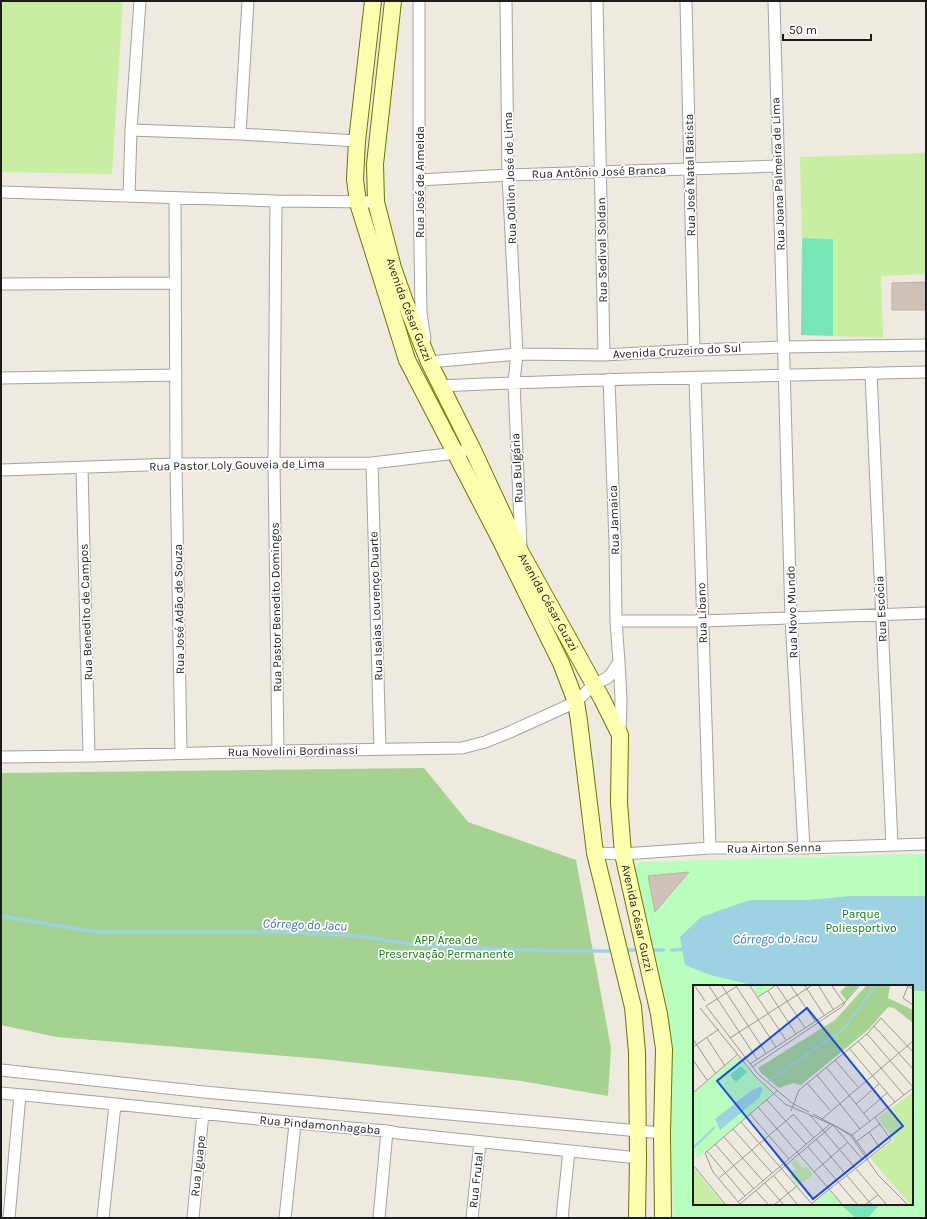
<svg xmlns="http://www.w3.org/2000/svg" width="927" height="1219" viewBox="0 0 927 1219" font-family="Karla,sans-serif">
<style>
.grass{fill:#c8eea1}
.forest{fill:#a5d291}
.park{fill:#b8febd;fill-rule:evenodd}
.pitch{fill:#76e6b9}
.water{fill:#9cd2e1}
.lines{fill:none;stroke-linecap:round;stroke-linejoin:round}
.stream{stroke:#9cd2e1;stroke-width:3.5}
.building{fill:#cfc2b9;stroke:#c1afa2}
.street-casing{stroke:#a3a3a3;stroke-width:13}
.secondary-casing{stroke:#6a7600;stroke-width:18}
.street{stroke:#fff;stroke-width:11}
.secondary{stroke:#fcffae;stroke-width:16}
.labels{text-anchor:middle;stroke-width:3.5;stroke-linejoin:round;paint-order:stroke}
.street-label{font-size:12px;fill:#1c1c1c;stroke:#fff}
.park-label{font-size:12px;fill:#01820b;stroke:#fff}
.water-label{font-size:13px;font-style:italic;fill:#3f76ab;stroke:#fff}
.inset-river{fill:none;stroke:#9cd2e1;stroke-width:2}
.inset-road{fill:none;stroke:#9b9892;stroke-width:1}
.view{fill:#1d4ed8;fill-opacity:0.15;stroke:#1d4ed8;stroke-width:2}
.inset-edge{fill:none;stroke:#1c1c1c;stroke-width:2}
</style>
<rect width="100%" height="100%" fill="#efeae0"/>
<!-- grass -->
<path class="grass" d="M 1,1 L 123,1 L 112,174 L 1,172 Z
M 926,153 L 926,274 L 881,276 L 883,338 L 833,336 L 833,239 L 802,238 L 800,157 Z"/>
<!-- forest -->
<path class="forest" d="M 424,768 L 468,822 L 576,860 L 611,1048 L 608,1096 L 521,1081 L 322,1059 L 56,1037 L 1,1025 L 1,773 Z"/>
<!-- park -->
<path class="park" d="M 926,854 L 926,1218 L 673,1218 L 670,1035 L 634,877 L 635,867 L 640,862 ZM 694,986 L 912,986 L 912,1204 L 694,1204 Z"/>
<!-- pitch -->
<path class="pitch" d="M 802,238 L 833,239 L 833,336 L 801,335 Z
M 840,1204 L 880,1204 L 868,1218 L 856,1218 Z"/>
<!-- water -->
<path class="water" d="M 851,896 L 926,896 L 926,991 L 912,991 L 912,986 L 756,986 L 710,975 L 685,965 L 680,937 L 701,917 L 750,900 L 808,900 Z"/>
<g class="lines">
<!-- stream -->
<path class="stream" d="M 1,916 L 96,932 L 278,932 L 357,936 L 424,946 L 558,951 L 609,951
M 624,950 L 638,950
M 652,950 L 663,950
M 672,950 L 687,949"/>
</g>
<!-- building -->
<path class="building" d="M 926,282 L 926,310 L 892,310 L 892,283 Z
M 689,872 L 655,912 L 648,876 Z"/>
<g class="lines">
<defs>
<path id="street" d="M 419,1 L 419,180 L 421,313 L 425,339
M 506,1 L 508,175 L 517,354 L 514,382 L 521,547
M 597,1 L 604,355
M 686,1 L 694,350
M 774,1 L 791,618 L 804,848
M 131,130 L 240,134 L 357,141
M 240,134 L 248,1
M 419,180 L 508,175 L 778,166
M 1,192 L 276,201 L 376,202
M 129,196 L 131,130 L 140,1
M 175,198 L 176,464 L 181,753
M 276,201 L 274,464 L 278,751
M 1,284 L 175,283
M 428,356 L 429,362 L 517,354 L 604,355 L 694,350 L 783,347 L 926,345
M 871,373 L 892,845
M 1,378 L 176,375
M 695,378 L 710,848
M 609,379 L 615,543 L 616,621 L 619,662 L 621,699 L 620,732
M 440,386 C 602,378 764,376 926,372
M 372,463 L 380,749
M 82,468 L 89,756
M 1,470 L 176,464 L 372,463 L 456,453 L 472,448
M 616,621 L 703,621 L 926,613
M 1,757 L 89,756 L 278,751 L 462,748 L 485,742 L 510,732 L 576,702 L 593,685 L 607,678 L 611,674 L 619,662
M 595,853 L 623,854 L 710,848 L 804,848 L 926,844
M 1,1070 L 204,1092 L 662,1133
M 1,1093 C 130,1104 258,1121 387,1131 L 398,1133 L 638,1158
M 9,1218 L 20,1095
M 103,1218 L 115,1105
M 193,1218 L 203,1113
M 285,1218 L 295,1124
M 379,1218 L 387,1131
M 472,1218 L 480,1142
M 562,1218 L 569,1151"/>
<g id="secondary">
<path d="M 373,1 L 357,141 L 355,179 L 358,203 L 407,360 L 500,539 L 561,663 L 576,702 L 579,721 L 595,853 L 633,1007 L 637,1052 L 638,1158 L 637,1218"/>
<path id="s1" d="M 393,1 L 375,164 L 376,202 L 393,268 L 404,299 L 429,362 L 472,448 L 521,553 L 602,699 L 620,735 L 619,803 L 623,854 L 659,1014 L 664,1049 L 662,1133 L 663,1218"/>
</g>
</defs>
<!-- street casing -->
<use href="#street" class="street-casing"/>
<!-- secondary casing -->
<use href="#secondary" class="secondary-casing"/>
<!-- street -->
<use href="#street" class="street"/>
<!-- secondary -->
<use href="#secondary" class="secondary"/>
</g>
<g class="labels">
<!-- street labels -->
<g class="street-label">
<text transform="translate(599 172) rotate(-2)" y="4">Rua Antônio José Branca</text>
<text transform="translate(778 174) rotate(-92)" y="4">Rua Joana Palmeira de Lima</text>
<text transform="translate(690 175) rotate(-91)" y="4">Rua José Natal Batista</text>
<text transform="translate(510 178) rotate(-92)" y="4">Rua Odilon José de Lima</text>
<text transform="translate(420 182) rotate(-90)" y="4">Rua José de Almeida</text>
<text transform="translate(602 250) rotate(-91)" y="4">Rua Sedival Soldan</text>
<text dy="4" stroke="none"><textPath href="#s1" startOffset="315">Avenida César Guzzi</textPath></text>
<text transform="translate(677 351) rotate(-3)" y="4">Avenida Cruzeiro do Sul</text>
<text transform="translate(237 465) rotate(-1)" y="4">Rua Pastor Loly Gouveia de Lima</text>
<text transform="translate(517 468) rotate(-93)" y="4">Rua Bulgária</text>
<text transform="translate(614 520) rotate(-92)" y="4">Rua Jamaica</text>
<text dy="4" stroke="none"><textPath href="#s1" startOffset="639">Avenida César Guzzi</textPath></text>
<text transform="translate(376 606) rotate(-92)" y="4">Rua Isaias Lourenço Duarte</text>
<text transform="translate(276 607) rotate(-91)" y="4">Rua Pastor Benedito Domingos</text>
<text transform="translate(179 609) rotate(-91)" y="4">Rua José Adão de Souza</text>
<text transform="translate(881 609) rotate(-93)" y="4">Rua Escócia</text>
<text transform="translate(86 612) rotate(-92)" y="4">Rua Benedito de Campos</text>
<text transform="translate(792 612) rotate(-92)" y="4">Rua Novo Mundo</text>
<text transform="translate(702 613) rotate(-92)" y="4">Rua Líbano</text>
<text transform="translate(293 751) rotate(-1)" y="4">Rua Novelini Bordinassi</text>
<text transform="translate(774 848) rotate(-1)" y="4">Rua Airton Senna</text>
<text dy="4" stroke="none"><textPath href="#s1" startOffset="975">Avenida César Guzzi</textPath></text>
<text transform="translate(320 1125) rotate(5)" y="4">Rua Pindamonhagaba</text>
<text transform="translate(198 1166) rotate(-84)" y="4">Rua Iguape</text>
<text transform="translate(476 1180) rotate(-84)" y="4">Rua Frutal</text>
</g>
<!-- park labels -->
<g class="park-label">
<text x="861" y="918">Parque<tspan x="861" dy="14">Poliesportivo</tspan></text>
<text x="446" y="944">APP Área de<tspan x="446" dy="14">Preservação Permanente</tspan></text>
</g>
<!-- water labels -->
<g class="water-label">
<text transform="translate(305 924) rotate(2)" y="5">Córrego do Jacu</text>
<text transform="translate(775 938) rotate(-1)" y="5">Córrego do Jacu</text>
</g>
</g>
<!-- overview -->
<g transform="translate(693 985)">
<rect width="220" height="220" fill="#efeae0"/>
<path d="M 220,107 L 220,219 L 217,219 L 177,173 L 201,155 L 185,133 ZM 103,174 L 110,184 L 113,181 L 120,189 L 105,202 L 96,190 L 103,184 L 98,178 ZM 0,183 L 24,211 L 31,219 L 0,219 Z" fill="#c8eea1"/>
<path d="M 153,1 L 165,1 L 153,15 L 147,7 ZM 173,1 L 197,1 L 195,13 L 220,25 L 220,38 L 201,23 L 195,22 L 176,44 L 108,100 L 100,98 L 86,103 L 68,88 L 65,83 L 142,35 Z" fill="#a5d291"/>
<path d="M 59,1 L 80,1 L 65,11 ZM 45,71 L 63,93 L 80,108 L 5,173 L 0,166 L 0,109 ZM 136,206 L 148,219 L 121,219 L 121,218 Z" fill="#b8febd"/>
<path d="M 48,81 L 54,87 L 43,97 L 37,90 Z" fill="#76e6b9"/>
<path d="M 67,102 L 70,104 L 66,113 L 27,145 L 22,134 L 59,105 Z" fill="#9cd2e1"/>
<path class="inset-river" d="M 76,96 L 150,44 L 183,1M 0,163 L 22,142"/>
<path class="inset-road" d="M 2,1 L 12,16M 16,1 L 64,74M 29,1 L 73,68M 43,1 L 83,62M 57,1 L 93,55M 84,1 L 112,43M 98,1 L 122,36M 112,1 L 131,30M 126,1 L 140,24M 139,1 L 151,18M 220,4 L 215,1 L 210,13 L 220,20M 75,6 L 103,49M 65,12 L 82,1M 13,21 L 65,89 L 99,118 L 116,127M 13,21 L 44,1M 7,23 L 63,92 L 92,119 L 140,140M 181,41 L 220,84M 174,49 L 220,102M 14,53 L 32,81M 37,53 L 118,1M 0,54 L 23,89M 165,56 L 211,110M 0,62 L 26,44M 156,63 L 202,117M 0,75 L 14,95M 142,75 L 165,102M 57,79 L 152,17 L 166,1M 59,82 L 150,21 L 152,17M 133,82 L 177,136M 124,90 L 167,144M 114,98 L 137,125M 85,105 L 12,168 L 20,187 L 47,219 L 140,140 L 170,175M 0,108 L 45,69M 74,115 L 113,159M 163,119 L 186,99M 65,122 L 149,219M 98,126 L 106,105 L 174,49 L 188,33 L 220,67M 171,128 L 194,108M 57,129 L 96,174M 100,129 L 121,153M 120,129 L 159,150 L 175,172M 117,130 L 193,219M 129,134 L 220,56M 48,137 L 119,219M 144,142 L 158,151 L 185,190 L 214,219M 40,144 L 79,188M 176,147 L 187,163M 159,150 L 220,103M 31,152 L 70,196M 123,154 L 178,219M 164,156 L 187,139M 22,159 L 61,204M 115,162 L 164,219M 14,166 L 52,211M 0,180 L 32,219M 121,187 L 155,157M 81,191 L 104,219M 25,194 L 101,129M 72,198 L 90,219M 63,206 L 75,219M 45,217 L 137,139M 82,219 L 104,201M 118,219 L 198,155 L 182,132M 173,219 L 185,210"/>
<path class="view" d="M 114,23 L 210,141 L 120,214 L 24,96 Z"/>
<rect width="220" height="220" class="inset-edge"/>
</g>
<!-- border -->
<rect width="927" height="1219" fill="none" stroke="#1c1c1c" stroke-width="4"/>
<!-- scale -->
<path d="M783 34v6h88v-6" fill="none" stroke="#1c1c1c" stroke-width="2"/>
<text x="789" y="34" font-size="12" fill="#1c1c1c" stroke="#ffffff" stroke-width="3" paint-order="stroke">50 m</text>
</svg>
